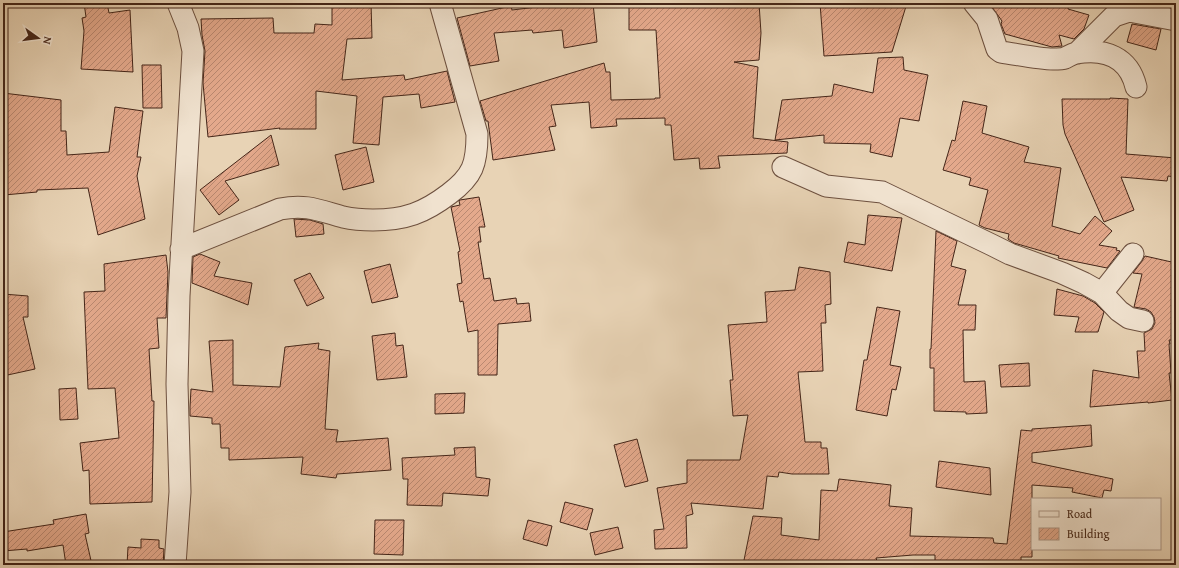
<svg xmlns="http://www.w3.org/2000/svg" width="1179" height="568" viewBox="0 0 1179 568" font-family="'Gentium Book Plus',serif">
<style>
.building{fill:url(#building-hatch);stroke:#442518}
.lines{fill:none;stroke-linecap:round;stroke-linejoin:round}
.street-casing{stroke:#6d503f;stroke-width:23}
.street{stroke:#f0e2cf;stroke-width:21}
</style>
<defs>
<pattern id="building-hatch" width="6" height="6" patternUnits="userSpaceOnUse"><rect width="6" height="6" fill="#e4a98c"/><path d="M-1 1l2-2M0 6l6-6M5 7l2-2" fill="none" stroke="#ba8971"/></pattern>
</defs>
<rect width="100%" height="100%" fill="#e8d3b5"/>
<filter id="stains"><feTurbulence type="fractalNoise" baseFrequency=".005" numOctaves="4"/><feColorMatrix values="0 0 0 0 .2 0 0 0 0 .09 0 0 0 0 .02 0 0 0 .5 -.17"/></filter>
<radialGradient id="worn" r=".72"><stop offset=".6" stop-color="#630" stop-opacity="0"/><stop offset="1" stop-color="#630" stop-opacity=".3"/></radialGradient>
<!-- building -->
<path class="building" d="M 84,3 L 107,3 L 109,13 L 130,10 L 133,72 L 81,69 L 84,31 L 82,18 L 86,17 Z
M 332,3 L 371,3 L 372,38 L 347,39 L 342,80 L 404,75 L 405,80 L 447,71 L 455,102 L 421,108 L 419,94 L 383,97 L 379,145 L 353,143 L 357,96 L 316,91 L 316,129 L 279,129 L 280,128 L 208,137 L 203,83 L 205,51 L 202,35 L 201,19 L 273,18 L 274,33 L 314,33 L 315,24 L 332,25 Z
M 570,3 L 593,3 L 597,42 L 564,48 L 562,30 L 533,33 L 532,30 L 494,33 L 499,61 L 470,66 L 457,18 L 511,6 L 512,10 Z
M 676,3 L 759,3 L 761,33 L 759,60 L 734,62 L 758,67 L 753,138 L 788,142 L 787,153 L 718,156 L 720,168 L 700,169 L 699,158 L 674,160 L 671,125 L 665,125 L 665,118 L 616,119 L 617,126 L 591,128 L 589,102 L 551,105 L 556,126 L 549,127 L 555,150 L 493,160 L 488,121 L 486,121 L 480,101 L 604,63 L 606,72 L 610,72 L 611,100 L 655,99 L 655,98 L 660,98 L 656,30 L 629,30 L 629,5 L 676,4 Z
M 820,3 L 907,3 L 892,52 L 824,56 Z
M 989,3 L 1069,3 L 1068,9 L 1089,15 L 1084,29 L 1074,39 L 1059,35 L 1062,46 L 1052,47 L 1005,34 L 1001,24 L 1002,21 Z
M 1132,24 L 1161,29 L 1156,50 L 1127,42 Z
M 903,57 L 904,70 L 928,75 L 919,121 L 900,118 L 892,157 L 870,152 L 871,144 L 824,143 L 824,135 L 775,140 L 782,100 L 832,96 L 834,84 L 873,93 L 878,58 Z
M 142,65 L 161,65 L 162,108 L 143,108 Z
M 3,93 L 61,100 L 61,131 L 66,131 L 67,155 L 109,152 L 115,107 L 143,111 L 137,157 L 141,157 L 137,176 L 145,219 L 98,235 L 88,188 L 37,190 L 37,192 L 4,195 L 3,182 Z
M 1110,98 L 1128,99 L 1126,154 L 1176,158 L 1176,177 L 1168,176 L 1167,181 L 1121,177 L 1134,210 L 1104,222 L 1065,134 L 1063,125 L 1062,99 L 1110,99 Z
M 963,101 L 987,106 L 982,133 L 1029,147 L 1024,162 L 1061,168 L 1052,226 L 1080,234 L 1095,216 L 1112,231 L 1099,245 L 1117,248 L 1116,250 L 1120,251 L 1107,268 L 1058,258 L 1059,256 L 1014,243 L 1008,239 L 1009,234 L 985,228 L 979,225 L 988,190 L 969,185 L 971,178 L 943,170 L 952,140 L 955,141 Z
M 271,135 L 279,165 L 225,181 L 239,200 L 219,215 L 200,190 Z
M 366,147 L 374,182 L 343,190 L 335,155 Z
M 479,197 L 485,227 L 479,227 L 481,242 L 478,242 L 484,279 L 490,278 L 494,301 L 516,298 L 517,304 L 529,303 L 531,321 L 498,324 L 497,375 L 478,375 L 478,330 L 468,332 L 463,301 L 460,302 L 457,284 L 462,283 L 458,252 L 460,251 L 451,207 L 460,205 L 459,201 L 460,200 Z
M 868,215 L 902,218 L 892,271 L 844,262 L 848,242 L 865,245 Z
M 294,219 L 310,220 L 323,224 L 324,234 L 296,237 Z
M 936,231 L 957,241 L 951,266 L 966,270 L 958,305 L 976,305 L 975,330 L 963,330 L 964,382 L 985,381 L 987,413 L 966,414 L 966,412 L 934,411 L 934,368 L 930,368 L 930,349 L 931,349 Z
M 200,254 L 220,262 L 214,276 L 252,283 L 248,305 L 192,283 L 193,257 Z
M 166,255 L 168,272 L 166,318 L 157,318 L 159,348 L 149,349 L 152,401 L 154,401 L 152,502 L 90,504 L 89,470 L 83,471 L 80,443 L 119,438 L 115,388 L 88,389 L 84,292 L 105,291 L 104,264 Z
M 1145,256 L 1176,263 L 1176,340 L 1169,340 L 1170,344 L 1169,344 L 1171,373 L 1169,373 L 1172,400 L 1148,403 L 1148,402 L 1090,407 L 1093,370 L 1139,378 L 1137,351 L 1145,351 L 1144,333 L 1152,329 L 1155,323 L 1154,317 L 1151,312 L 1146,309 L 1134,307 L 1142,274 L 1133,273 L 1142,261 Z
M 390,264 L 398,297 L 372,303 L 364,271 Z
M 799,267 L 830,272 L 831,304 L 825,305 L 826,323 L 821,323 L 823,371 L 798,372 L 805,442 L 821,442 L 821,448 L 827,448 L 829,474 L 792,474 L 779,472 L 778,477 L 767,476 L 763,509 L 691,503 L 693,514 L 686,516 L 687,548 L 655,549 L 654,530 L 664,529 L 657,488 L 687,483 L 687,460 L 740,460 L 748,415 L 733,416 L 730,380 L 733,380 L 728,325 L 767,322 L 765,292 L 795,290 Z
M 310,273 L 324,298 L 307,306 L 294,280 Z
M 1057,289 L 1083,296 L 1095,303 L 1104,312 L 1098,332 L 1075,332 L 1079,317 L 1054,315 Z
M 3,294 L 28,296 L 28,317 L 23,317 L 35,369 L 3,376 Z
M 877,307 L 900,311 L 890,365 L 901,367 L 896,390 L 892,389 L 887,416 L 856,410 L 864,360 L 867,360 Z
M 395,333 L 396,346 L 403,345 L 407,377 L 377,380 L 372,336 Z
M 233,340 L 233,385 L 280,387 L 285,347 L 319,343 L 318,349 L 330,351 L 325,429 L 338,430 L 336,442 L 388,438 L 391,470 L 337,474 L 336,478 L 301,474 L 303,457 L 229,460 L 229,448 L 221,448 L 220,424 L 212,424 L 212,418 L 190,416 L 190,407 L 191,389 L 213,392 L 209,341 Z
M 1029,363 L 1030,386 L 1001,387 L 999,365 Z
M 76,388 L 78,419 L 60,420 L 59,389 Z
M 465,393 L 464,413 L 435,414 L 435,394 Z
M 1091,425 L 1092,446 L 1032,453 L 1032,462 L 1113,479 L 1111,491 L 1104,490 L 1102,498 L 1072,492 L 1073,488 L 1032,485 L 1032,557 L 1021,557 L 1021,565 L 935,565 L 935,555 L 913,555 L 876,558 L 877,561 L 857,565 L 743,565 L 753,516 L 782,518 L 781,535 L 819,540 L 821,490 L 837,491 L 839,479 L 891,485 L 889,506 L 912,508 L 910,536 L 993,538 L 994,543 L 1007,544 L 1021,430 L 1032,431 L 1032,429 Z
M 637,439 L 648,481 L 625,487 L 614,445 Z
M 475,447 L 476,477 L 490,479 L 488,496 L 443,493 L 442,506 L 407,505 L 408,479 L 403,479 L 402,458 L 455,455 L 454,448 Z
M 939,461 L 990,468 L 991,495 L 936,487 Z
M 565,502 L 593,509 L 587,530 L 560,522 Z
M 86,514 L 89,533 L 85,534 L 92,565 L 66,565 L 63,545 L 27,551 L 27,549 L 3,551 L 3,532 L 54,524 L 53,520 Z
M 375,520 L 404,520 L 403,555 L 374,554 Z
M 528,520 L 552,526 L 547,546 L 523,539 Z
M 618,527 L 623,548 L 595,555 L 590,533 Z
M 141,539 L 159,540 L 159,548 L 164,549 L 163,565 L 127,565 L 128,547 L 141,548 Z"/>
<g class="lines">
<defs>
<path id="street" d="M 974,3 L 987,19 L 997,49 L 1001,52 C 1016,54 1038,59 1053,59 C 1057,59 1062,59 1065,58 C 1069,56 1072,54 1076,53 C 1105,48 1129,57 1136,87
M 1077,53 L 1114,16 L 1129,11 L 1176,20
M 783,167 L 826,186 L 882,192 L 992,245 L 1010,254 L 1062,273 L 1084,283 L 1102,293 L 1119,311 L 1129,318 L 1143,321
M 181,249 L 280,209 C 306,204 318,210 343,217 C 352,219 363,220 373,220 C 405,220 424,213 449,194 C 473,176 477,164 477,134 L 440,3
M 1102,293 L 1133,254
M 175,565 L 180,492 L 177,384 L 179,296 L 193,51 L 188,28 L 178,3"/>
</defs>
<!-- street casing -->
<use href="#street" class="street-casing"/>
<!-- street -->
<use href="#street" class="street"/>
</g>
<!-- margin -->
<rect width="1179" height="568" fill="none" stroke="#e8d3b5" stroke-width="16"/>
<rect x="4" y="4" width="1171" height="560" fill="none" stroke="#442518" stroke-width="2"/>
<rect x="8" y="8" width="1163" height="552" fill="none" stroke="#442518"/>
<!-- legend -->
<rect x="1031" y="498" width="130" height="52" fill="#f0e2cf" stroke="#ab9686"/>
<rect x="1039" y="511" width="20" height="6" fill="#f0e2cf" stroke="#ab9686"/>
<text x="1067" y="518" font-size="12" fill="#442518">Road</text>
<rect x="1039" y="528" width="20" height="12" fill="url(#building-hatch)" stroke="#ab9686"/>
<text x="1067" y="538" font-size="12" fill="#442518">Building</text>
<!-- north arrow -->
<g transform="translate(38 38) rotate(104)" stroke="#f0e2cf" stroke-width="3" paint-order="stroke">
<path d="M0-3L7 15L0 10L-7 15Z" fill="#442518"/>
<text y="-6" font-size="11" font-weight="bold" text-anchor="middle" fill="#442518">N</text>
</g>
<rect width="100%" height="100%" filter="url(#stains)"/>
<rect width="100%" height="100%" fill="url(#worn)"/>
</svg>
